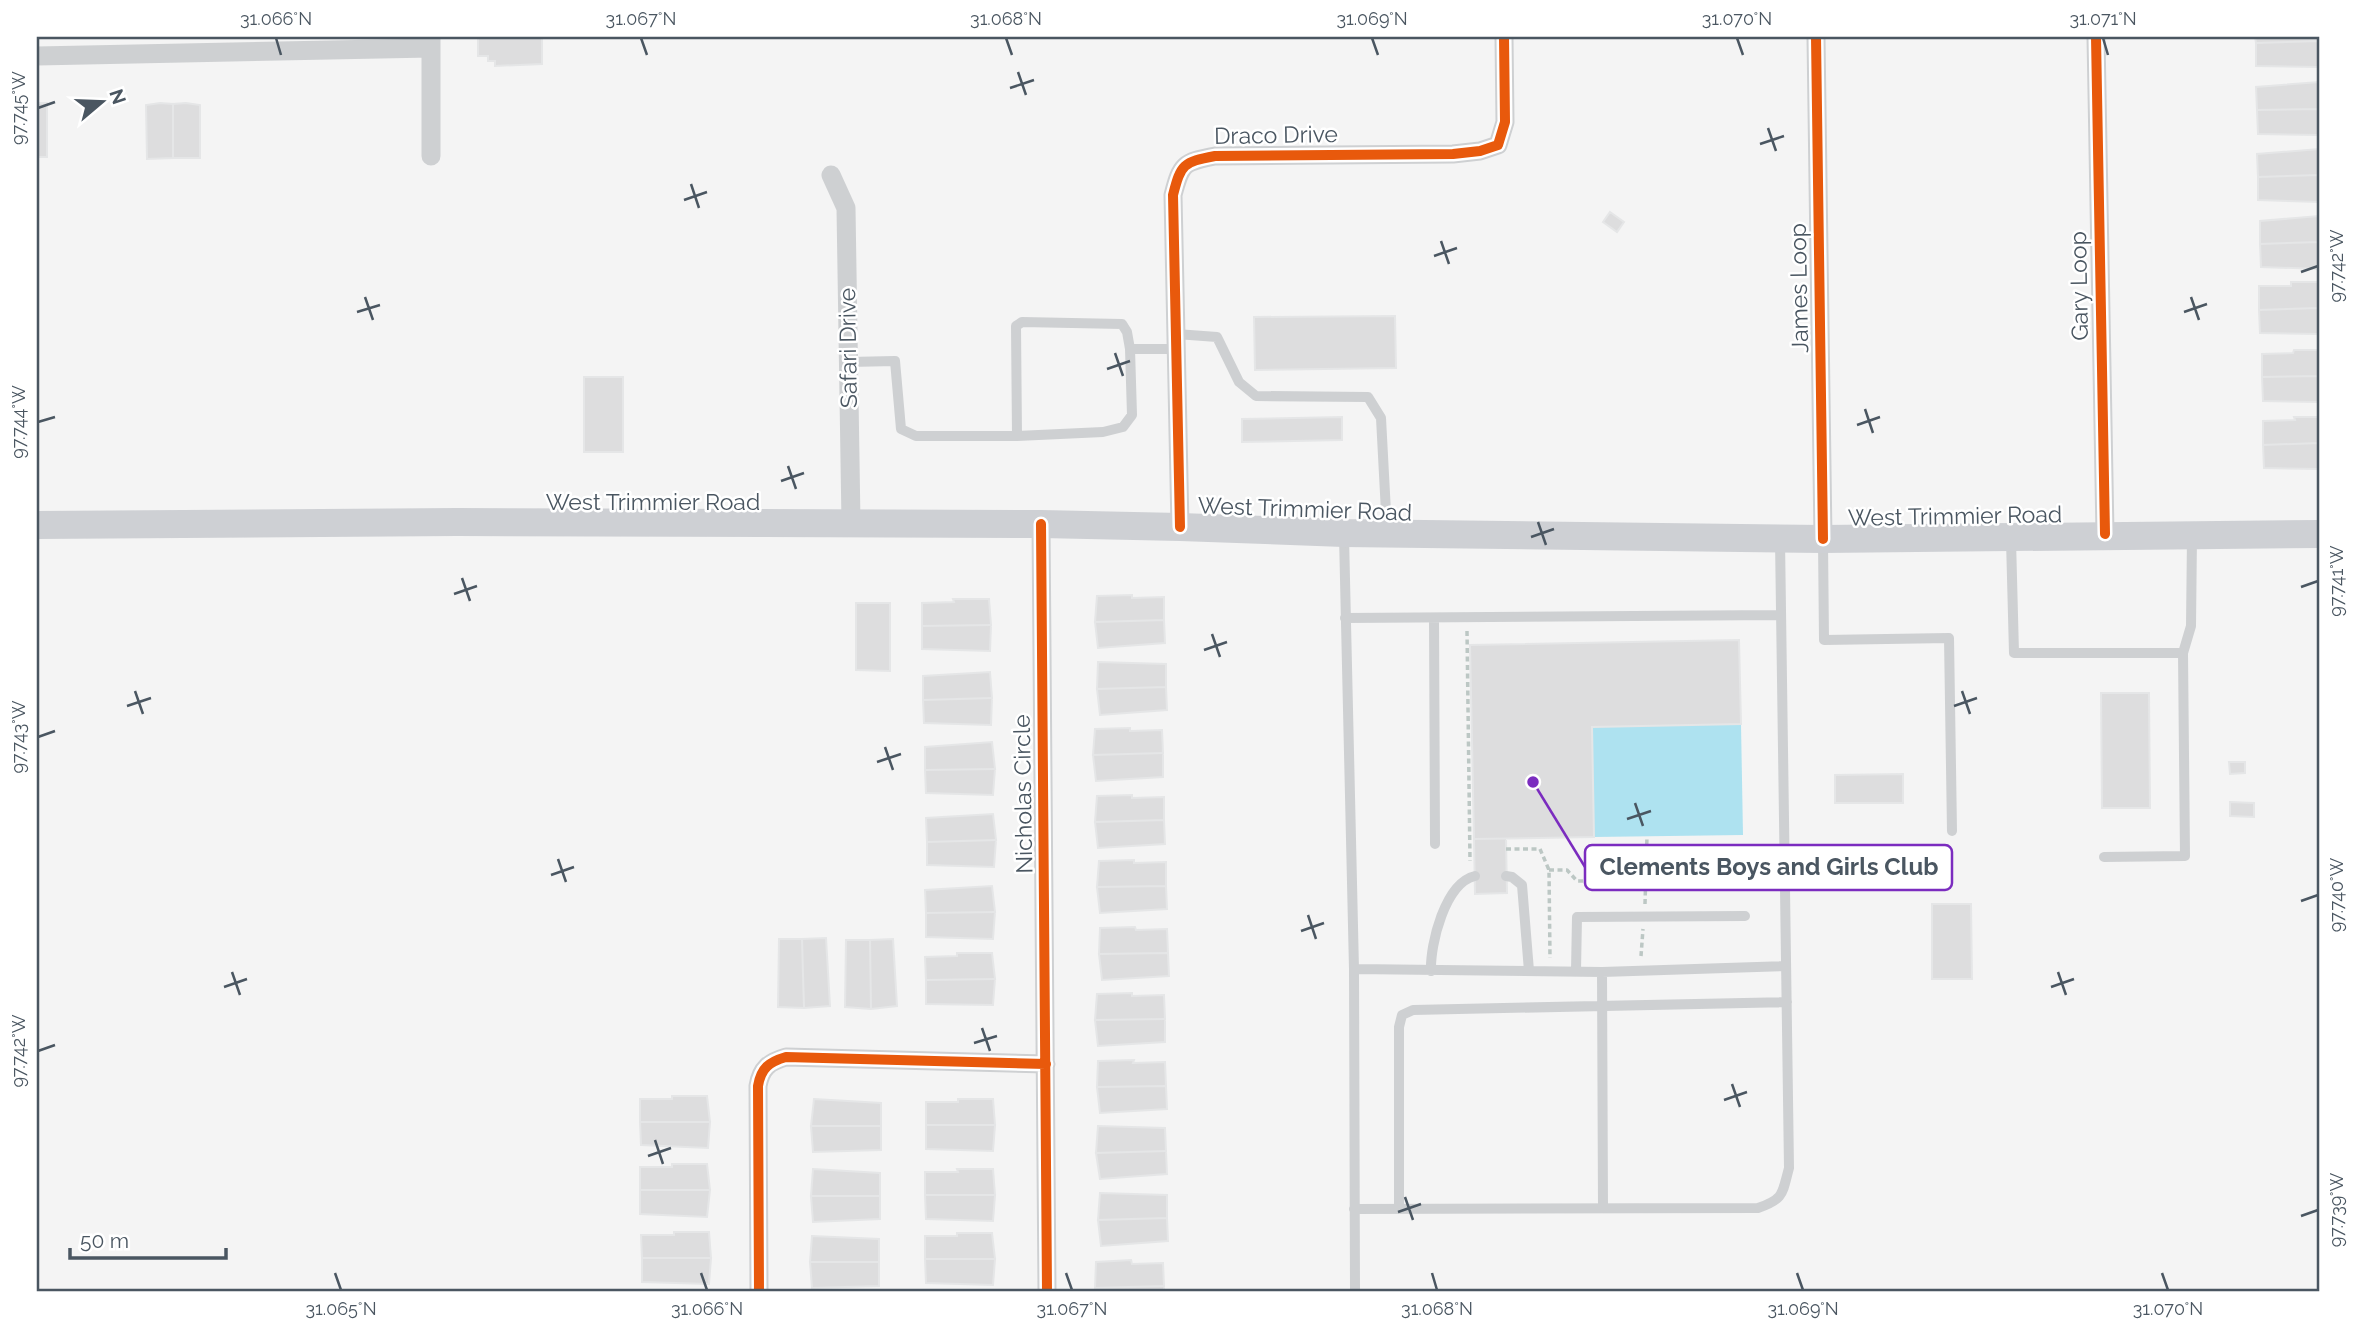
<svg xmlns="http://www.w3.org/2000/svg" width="2356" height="1328" viewBox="0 0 2356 1328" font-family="Raleway,sans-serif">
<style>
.water{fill:#aee2f0}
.building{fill:#ddddde;stroke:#e5e6e7;stroke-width:2}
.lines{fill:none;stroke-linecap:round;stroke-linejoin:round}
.path{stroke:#bcc7c4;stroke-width:3.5;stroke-dasharray:5 3.5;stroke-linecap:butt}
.service{stroke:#ced0d2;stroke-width:10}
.minor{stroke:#ced0d2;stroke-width:19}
.secondary{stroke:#ced0d4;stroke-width:28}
.cycleway-casing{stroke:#fff;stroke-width:15}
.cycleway{stroke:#e8590c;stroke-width:10}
.ticks{fill:none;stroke:#4a5661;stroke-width:2.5}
.labels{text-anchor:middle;stroke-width:5;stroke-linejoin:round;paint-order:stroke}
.street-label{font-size:23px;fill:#4a5661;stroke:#fff}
.leader{fill:none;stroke:#7b2cbf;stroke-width:2.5}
.callout-dot{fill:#7b2cbf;stroke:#fff;stroke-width:2.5}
.callout{fill:#fff;stroke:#7b2cbf;stroke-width:2.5}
.callout-label{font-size:24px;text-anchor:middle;font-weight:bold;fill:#4a5661}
.neatline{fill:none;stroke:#4a5661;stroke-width:2.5}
.ticks-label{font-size:18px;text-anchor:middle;fill:#4a5661}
</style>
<rect width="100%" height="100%" fill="#f4f4f4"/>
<!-- water -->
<path class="water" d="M 1741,724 L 1743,835 L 1594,837 L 1592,727 Z"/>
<!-- building -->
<path class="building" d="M 478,37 L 542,37 L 542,64 L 495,66 L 495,61 L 488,61 L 488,56 L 478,56 Z
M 2255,37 L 2319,37 L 2319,41 L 2256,43 Z
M 2319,41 L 2319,67 L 2256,66 L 2256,43 Z
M 2319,82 L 2319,109 L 2257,110 L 2256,87 Z
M 37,103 L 47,103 L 47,157 L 37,157 Z
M 160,103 L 173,104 L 173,158 L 147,159 L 146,105 Z
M 186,103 L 200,105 L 200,158 L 173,158 L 173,104 Z
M 2319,109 L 2319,135 L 2258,134 L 2257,110 Z
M 2319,149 L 2319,175 L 2258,177 L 2257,154 Z
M 2319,175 L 2319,202 L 2258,200 L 2258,177 Z
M 1610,212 L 1624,222 L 1617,232 L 1603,222 Z
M 2319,216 L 2319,242 L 2260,244 L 2260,221 Z
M 2319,242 L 2319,269 L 2261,267 L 2260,244 Z
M 2291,282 L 2319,282 L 2319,308 L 2259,310 L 2259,286 L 2291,286 Z
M 2319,308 L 2319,334 L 2260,333 L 2259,310 Z
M 1395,316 L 1396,368 L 1255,370 L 1254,317 Z
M 2294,350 L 2319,350 L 2319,376 L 2262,377 L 2262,354 L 2293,353 Z
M 2319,376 L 2319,402 L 2263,401 L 2262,377 Z
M 584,377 L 623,377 L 623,452 L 584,452 Z
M 1342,417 L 1342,440 L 1242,442 L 1242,419 Z
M 2294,417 L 2319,417 L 2319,443 L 2263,445 L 2263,421 L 2295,420 Z
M 2319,443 L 2319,469 L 2264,468 L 2263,445 Z
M 1132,595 L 1132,598 L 1164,597 L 1164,620 L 1095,622 L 1097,596 Z
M 953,599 L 989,599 L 991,625 L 922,626 L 922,603 L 954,602 Z
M 856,603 L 890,603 L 890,671 L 856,670 Z
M 1164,620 L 1165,643 L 1098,648 L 1095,622 Z
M 991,625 L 990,651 L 922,649 L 922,626 Z
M 1739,640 L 1741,724 L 1592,727 L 1594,837 L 1474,839 L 1470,645 Z
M 1098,662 L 1166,664 L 1166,687 L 1097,689 Z
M 990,672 L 992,698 L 923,700 L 923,676 Z
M 1166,687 L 1167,710 L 1100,715 L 1097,689 Z
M 2101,693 L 2149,693 L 2150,808 L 2102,808 Z
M 992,698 L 991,725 L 924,723 L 923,700 Z
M 1130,728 L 1130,731 L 1162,730 L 1163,753 L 1093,755 L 1095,729 Z
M 992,742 L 995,769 L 925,770 L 925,747 Z
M 1163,753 L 1163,777 L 1096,781 L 1093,755 Z
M 2229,762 L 2245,762 L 2245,773 L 2230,774 Z
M 995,769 L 993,795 L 926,793 L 925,770 Z
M 1903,774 L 1903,803 L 1835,803 L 1835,775 Z
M 1132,795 L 1132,798 L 1164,797 L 1164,820 L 1095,822 L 1097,796 Z
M 2230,802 L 2254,803 L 2254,817 L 2230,816 Z
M 993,814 L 996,840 L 927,842 L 926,818 Z
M 1164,820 L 1165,844 L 1098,848 L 1095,822 Z
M 1474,839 L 1506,839 L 1507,893 L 1475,894 Z
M 996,840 L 994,867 L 927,865 L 927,842 Z
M 1134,860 L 1134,863 L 1166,862 L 1166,886 L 1097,887 L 1099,861 Z
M 992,886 L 995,912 L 926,913 L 925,890 Z
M 1166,886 L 1167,909 L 1100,913 L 1097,887 Z
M 1932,904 L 1971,904 L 1972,979 L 1932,979 Z
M 995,912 L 993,939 L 926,937 L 926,913 Z
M 1135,927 L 1136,930 L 1167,929 L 1168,953 L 1099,954 L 1100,928 Z
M 826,938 L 830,1006 L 804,1008 L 802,939 Z
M 779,939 L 802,939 L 804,1008 L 778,1007 Z
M 893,939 L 897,1006 L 871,1009 L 870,940 Z
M 846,940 L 870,940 L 871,1009 L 845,1007 Z
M 957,953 L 992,953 L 995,979 L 926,980 L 925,957 L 957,956 Z
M 1168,953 L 1169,976 L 1102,980 L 1099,954 Z
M 995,979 L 993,1005 L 926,1004 L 926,980 Z
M 1132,993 L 1132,996 L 1164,995 L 1165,1019 L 1095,1020 L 1097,994 Z
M 1165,1019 L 1165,1042 L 1098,1046 L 1095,1020 Z
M 1134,1060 L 1133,1063 L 1165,1062 L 1166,1086 L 1097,1087 L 1098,1061 Z
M 1166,1086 L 1167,1109 L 1100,1113 L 1097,1087 Z
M 672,1096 L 707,1096 L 710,1122 L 640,1122 L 640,1099 L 672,1099 Z
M 814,1099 L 881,1103 L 881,1126 L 811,1126 Z
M 958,1099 L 993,1099 L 995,1125 L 926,1125 L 926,1102 L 958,1102 Z
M 640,1122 L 710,1122 L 708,1148 L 641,1145 Z
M 926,1125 L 995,1125 L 993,1151 L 926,1149 Z
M 811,1126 L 881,1126 L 881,1150 L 813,1152 Z
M 1098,1126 L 1165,1128 L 1166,1151 L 1096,1153 Z
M 1166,1151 L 1167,1174 L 1100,1179 L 1096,1153 Z
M 672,1164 L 707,1164 L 710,1190 L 640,1190 L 640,1167 L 672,1167 Z
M 813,1169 L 880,1173 L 880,1196 L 811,1196 Z
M 957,1169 L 993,1169 L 995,1195 L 925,1195 L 925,1172 L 958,1172 Z
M 640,1190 L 710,1190 L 707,1217 L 640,1214 Z
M 1100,1193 L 1167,1195 L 1167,1218 L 1098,1220 Z
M 925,1195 L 995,1195 L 993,1221 L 926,1219 Z
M 811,1196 L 880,1196 L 880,1219 L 813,1222 Z
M 1167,1218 L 1168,1241 L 1101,1246 L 1098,1220 Z
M 674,1232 L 709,1232 L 711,1258 L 642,1258 L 641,1235 L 674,1235 Z
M 957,1233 L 992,1233 L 995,1259 L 925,1259 L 925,1236 L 957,1236 Z
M 812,1236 L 879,1239 L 879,1262 L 810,1262 Z
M 642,1258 L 711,1258 L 709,1284 L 642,1282 Z
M 925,1259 L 995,1259 L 993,1285 L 926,1283 Z
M 1131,1260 L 1132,1264 L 1163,1263 L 1164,1286 L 1095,1288 L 1096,1262 Z
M 810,1262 L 879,1262 L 879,1286 L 812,1288 Z
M 1164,1286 L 1164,1291 L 1095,1291 L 1095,1288 Z"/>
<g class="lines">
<!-- path -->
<path class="path" d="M 1467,631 L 1470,861
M 1506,849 L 1540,849 L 1549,870 L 1550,958
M 1549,870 L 1567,870 L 1577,881 L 1741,881
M 1645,904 L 1647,836
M 1641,956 L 1643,929"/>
<!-- service -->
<path class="service" d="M 1176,334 L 1217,337 L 1239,382 L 1256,396 L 1368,397 L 1381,418 L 1387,531
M 849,362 L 895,361 L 901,429 L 916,436 L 1017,436 L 1103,432 L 1123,427 L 1132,415 L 1130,349
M 1017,436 L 1016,326 L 1022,322 L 1122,324 L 1127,332 L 1130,349 L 1176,349
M 1344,536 L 1354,969 L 1355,1291
M 2011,540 L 2014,653 L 2183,653
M 1823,542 L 1824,640 L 1949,638 L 1952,831
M 1345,618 L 1781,615
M 1434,618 L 1435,844
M 2104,857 L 2185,856 L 2183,653 L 2191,626 L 2192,536
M 1506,876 L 1512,877 L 1522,885 L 1529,971
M 1354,969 L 1602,972 L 1786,966
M 1431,971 C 1430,944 1445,883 1475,876
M 1576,971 L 1577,917 L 1745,916
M 1602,972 L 1603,1208
M 1354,1209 L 1758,1208 C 1784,1199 1782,1194 1789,1168 L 1780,540
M 1399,1209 L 1399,1027 L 1402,1015 L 1413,1010 L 1787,1002"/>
<!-- minor -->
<path class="minor" d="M 1816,37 L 1823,539
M 2096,37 L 2105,534
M 431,38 L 431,156
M 37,56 L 431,48
M 831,175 L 846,208 L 851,523
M 1041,524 L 1047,1291
M 1180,527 L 1173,195 C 1181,164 1183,162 1215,156 L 1453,154 L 1480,151 L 1498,145 L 1505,122 L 1504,37
M 759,1291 L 758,1086 C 761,1068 769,1062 786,1057 L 1046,1064"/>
<!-- secondary -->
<path class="secondary" d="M 37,525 L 457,522 L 1041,524 L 1180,527 L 1344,533 L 1823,539 L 2319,534"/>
<defs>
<path id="cycleway" d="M 1816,37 L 1823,539
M 2096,37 L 2105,534
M 1041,524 L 1047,1291
M 1180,527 L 1173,195 C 1181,164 1183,162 1215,156 L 1453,154 L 1480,151 L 1498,145 L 1505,122 L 1504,37
M 759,1291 L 758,1086 C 761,1068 769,1062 786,1057 L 1046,1064"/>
</defs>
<!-- cycleway casing -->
<use href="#cycleway" class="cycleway-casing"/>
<!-- cycleway -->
<use href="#cycleway" class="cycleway"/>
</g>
<!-- ticks -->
<path class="ticks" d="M 276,38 L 281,55M 641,38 L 647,55M 1006,38 L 1012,55M 1372,38 L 1378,55M 1737,38 L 1743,55M 2103,38 L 2108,55M 1018,72 L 1026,95M 1010,88 L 1034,80M 38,108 L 55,102M 1768,128 L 1776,151M 1760,144 L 1784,136M 691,184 L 699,208M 684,200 L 707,192M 1441,241 L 1449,264M 1434,256 L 1457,248M 2301,272 L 2318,266M 365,297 L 373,320M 2191,297 L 2199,320M 357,312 L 380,305M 2184,312 L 2207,304M 1115,353 L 1123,376M 1107,369 L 1130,361M 1865,409 L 1873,433M 38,422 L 55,417M 1857,425 L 1880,417M 788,466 L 796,489M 781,481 L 804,473M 1538,522 L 1546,545M 1531,537 L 1554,529M 462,578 L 470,601M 2301,587 L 2318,581M 454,594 L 477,586M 1212,634 L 1220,657M 1204,650 L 1227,642M 135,691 L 143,714M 1962,691 L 1970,714M 127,706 L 151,698M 1954,706 L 1977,698M 38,737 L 55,731M 885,747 L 893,770M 877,762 L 901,754M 1635,803 L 1643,826M 1627,819 L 1651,811M 558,859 L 566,882M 551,875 L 574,867M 2301,901 L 2318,895M 1308,915 L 1316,939M 1301,931 L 1324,923M 232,972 L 240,995M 2058,972 L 2066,995M 224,987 L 247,979M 2051,987 L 2074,979M 982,1028 L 990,1051M 974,1043 L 997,1036M 38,1051 L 55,1045M 1732,1084 L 1740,1107M 1724,1100 L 1747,1092M 655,1140 L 663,1164M 648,1156 L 671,1148M 1405,1197 L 1413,1220M 1398,1212 L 1421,1204M 2301,1216 L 2318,1210M 335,1273 L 341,1290M 701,1273 L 707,1290M 1066,1273 L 1072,1290M 1432,1273 L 1437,1290M 1797,1273 L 1803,1290M 2162,1273 L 2168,1290"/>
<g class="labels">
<!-- street labels -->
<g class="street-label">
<text transform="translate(1276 135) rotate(-1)" y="8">Draco Drive</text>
<text transform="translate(2079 286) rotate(-91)" y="8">Gary Loop</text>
<text transform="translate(1799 288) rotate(-91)" y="8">James Loop</text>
<text transform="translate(848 348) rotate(-91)" y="8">Safari Drive</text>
<text x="653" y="510">West Trimmier Road</text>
<text transform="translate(1305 509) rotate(2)" y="8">West Trimmier Road</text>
<text transform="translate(1955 516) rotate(-1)" y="8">West Trimmier Road</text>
<text transform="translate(1023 794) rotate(-91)" y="8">Nicholas Circle</text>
</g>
</g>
<!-- callouts -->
<path class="leader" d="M1533 782L1585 867"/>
<circle class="callout-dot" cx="1533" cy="782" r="7"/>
<rect class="callout" x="1585" y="845" width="367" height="45" rx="7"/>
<g class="callout-label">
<text x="1769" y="875">Clements Boys and Girls Club</text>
</g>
<!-- border -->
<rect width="2356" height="1328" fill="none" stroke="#ffffff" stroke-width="77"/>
<!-- north arrow -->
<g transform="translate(102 102) rotate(71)" stroke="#ffffff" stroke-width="5" paint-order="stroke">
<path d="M0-5L12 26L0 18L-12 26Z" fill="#4a5661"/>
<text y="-10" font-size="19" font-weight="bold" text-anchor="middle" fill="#4a5661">N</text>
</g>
<!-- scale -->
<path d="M70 1248v10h156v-10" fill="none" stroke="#4a5661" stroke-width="3.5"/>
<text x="80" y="1248" font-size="21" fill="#4a5661" stroke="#ffffff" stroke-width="5" paint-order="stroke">50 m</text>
<rect x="38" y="38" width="2280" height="1252" class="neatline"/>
<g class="ticks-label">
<text x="276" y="25">31.066°N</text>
<text x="641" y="25">31.067°N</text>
<text x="1006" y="25">31.068°N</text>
<text x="1372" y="25">31.069°N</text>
<text x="1737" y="25">31.070°N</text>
<text x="2103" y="25">31.071°N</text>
<text transform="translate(19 108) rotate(-90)" y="6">97.745°W</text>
<text transform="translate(2337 266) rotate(-90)" y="6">97.742°W</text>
<text transform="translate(19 422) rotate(-90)" y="6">97.744°W</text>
<text transform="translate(2337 581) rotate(-90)" y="6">97.741°W</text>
<text transform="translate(19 737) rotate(-90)" y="6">97.743°W</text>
<text transform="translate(2337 895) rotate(-90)" y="6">97.740°W</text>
<text transform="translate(19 1051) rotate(-90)" y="6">97.742°W</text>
<text transform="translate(2337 1210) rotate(-90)" y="6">97.739°W</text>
<text x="341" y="1315">31.065°N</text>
<text x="707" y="1315">31.066°N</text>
<text x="1072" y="1315">31.067°N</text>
<text x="1437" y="1315">31.068°N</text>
<text x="1803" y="1315">31.069°N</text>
<text x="2168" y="1315">31.070°N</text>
</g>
</svg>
